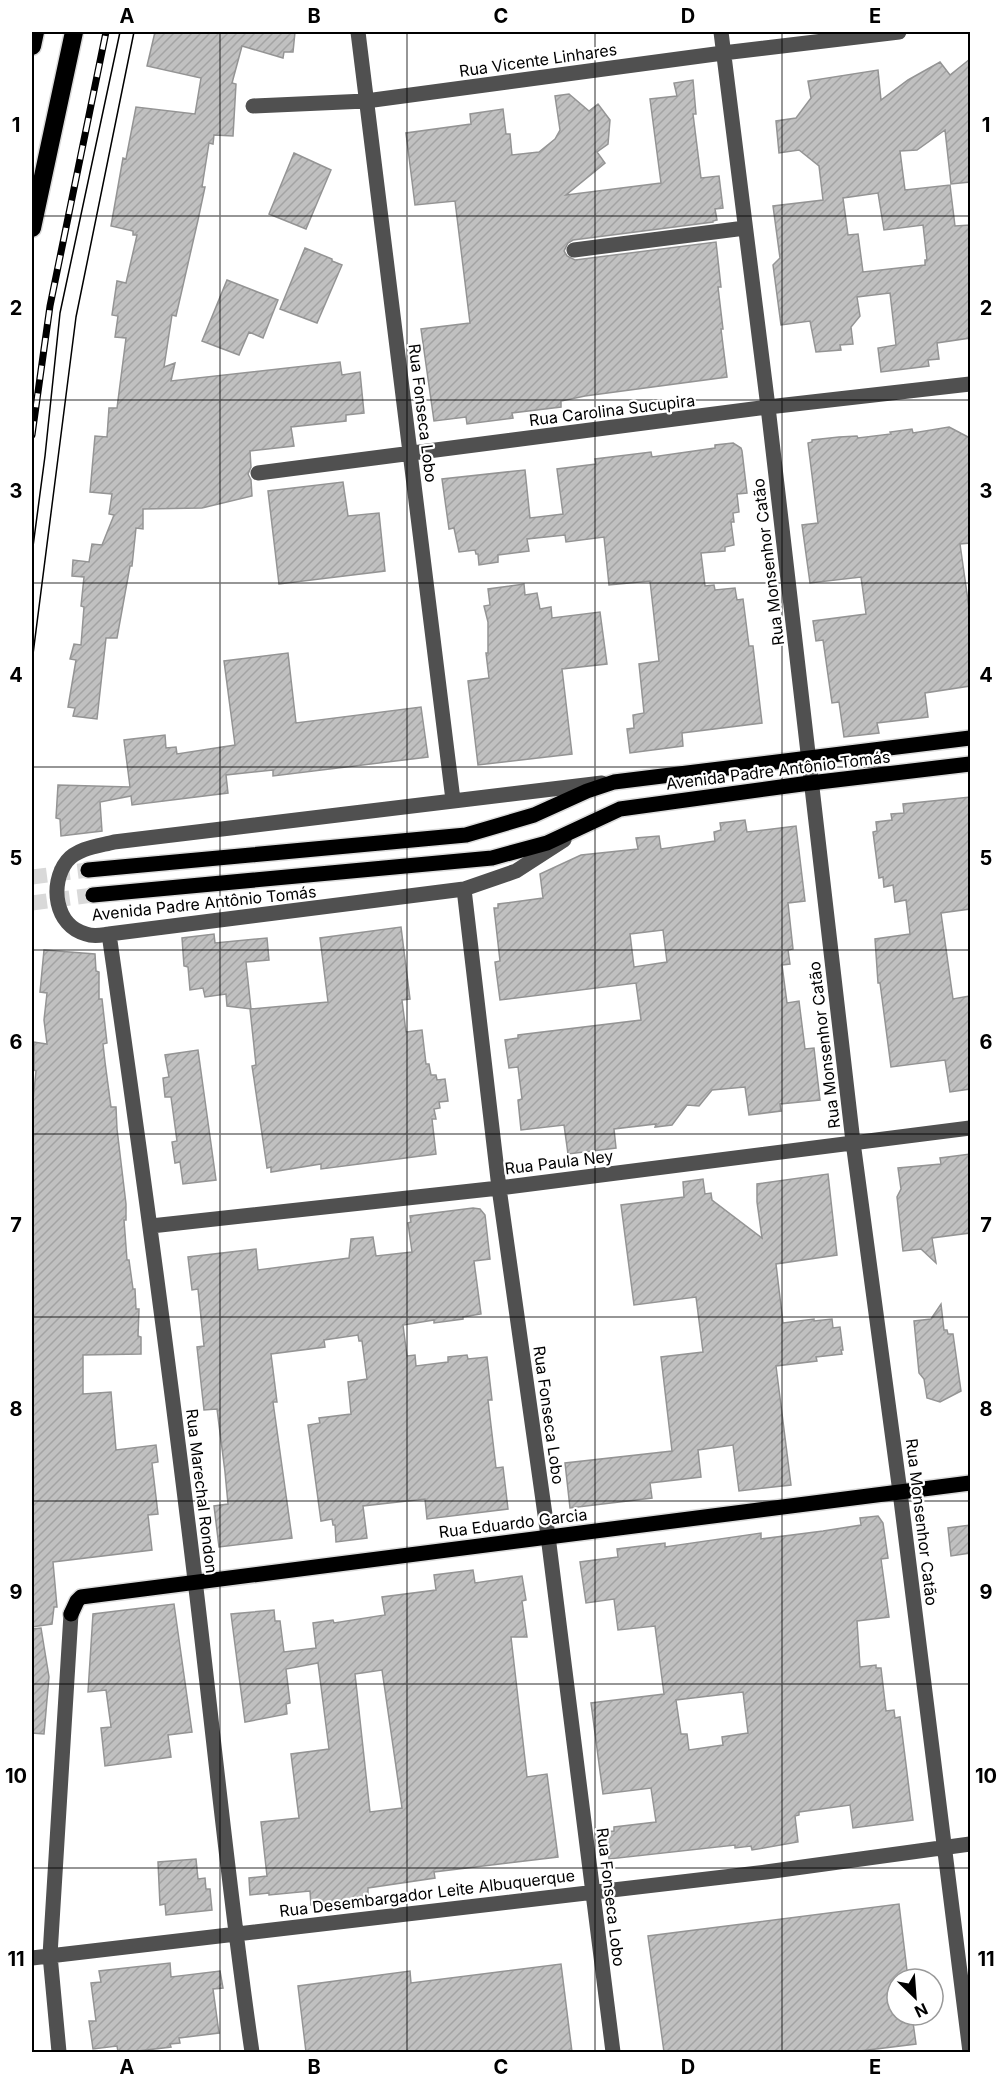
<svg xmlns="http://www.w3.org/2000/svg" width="1002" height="2084" viewBox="0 0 1002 2084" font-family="Inter,sans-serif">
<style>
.building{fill:url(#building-hatch);stroke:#949494;stroke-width:1.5;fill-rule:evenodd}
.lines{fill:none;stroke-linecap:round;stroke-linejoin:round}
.major-tunnel{stroke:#d9d9d9;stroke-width:15;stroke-dasharray:15 8;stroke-linecap:butt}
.major-casing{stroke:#dbdbdb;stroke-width:18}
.highway-casing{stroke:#dbdbdb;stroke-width:21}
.minor{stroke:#505050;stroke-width:15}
.major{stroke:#000;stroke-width:15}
.highway{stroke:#000;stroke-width:18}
.tram{stroke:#000;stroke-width:1.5}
.rail-casing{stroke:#000;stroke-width:7}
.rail{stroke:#fff;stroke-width:4.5;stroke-dasharray:14;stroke-linecap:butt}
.grid{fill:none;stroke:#000;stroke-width:1.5;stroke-opacity:0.55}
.labels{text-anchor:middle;stroke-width:4.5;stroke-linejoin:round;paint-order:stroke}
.street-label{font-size:16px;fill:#000;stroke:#fff}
.neatline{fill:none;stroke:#000;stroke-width:2}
.grid-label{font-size:20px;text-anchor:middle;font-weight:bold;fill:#000}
</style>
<defs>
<pattern id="building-hatch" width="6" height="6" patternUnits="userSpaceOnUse" patternTransform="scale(1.5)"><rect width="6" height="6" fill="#c0c0c0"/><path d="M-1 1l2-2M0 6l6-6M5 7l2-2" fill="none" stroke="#a3a3a3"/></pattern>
</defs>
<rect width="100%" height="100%" fill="#fff"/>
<!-- building -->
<path class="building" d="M 155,32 L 295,32 L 293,52 L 284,52 L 283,58 L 242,46 L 232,83 L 236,84 L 233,136 L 214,135 L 213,144 L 209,143 L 202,187 L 205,187 L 198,220 L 176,316 L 172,315 L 164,367 L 175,363 L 171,381 L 340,362 L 342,375 L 360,372 L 364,413 L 346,415 L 346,421 L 291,427 L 294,446 L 250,451 L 251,467 L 248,474 L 251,480 L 252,496 L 202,508 L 143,509 L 143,529 L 136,528 L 132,566 L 130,566 L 117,638 L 106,638 L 97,719 L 73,716 L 75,708 L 68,707 L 76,660 L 70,659 L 74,644 L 81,645 L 84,607 L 81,606 L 84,577 L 72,576 L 73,560 L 89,562 L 92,544 L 102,545 L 114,515 L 109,514 L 112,494 L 90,492 L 95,436 L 107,437 L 109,408 L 117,408 L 126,338 L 115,337 L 118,316 L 112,315 L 117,281 L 126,283 L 137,235 L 133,235 L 133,231 L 111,226 L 123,158 L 126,159 L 136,107 L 195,114 L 201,78 L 147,66 Z
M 970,59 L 970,182 L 951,184 L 945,130 L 917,150 L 900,151 L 905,190 L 950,185 L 955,226 L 970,225 L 970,338 L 937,343 L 939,359 L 928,360 L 929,366 L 881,372 L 878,348 L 896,345 L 890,293 L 857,297 L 860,316 L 851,327 L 853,344 L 840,345 L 841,350 L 816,352 L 810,321 L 781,325 L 773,265 L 780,258 L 773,206 L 823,200 L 819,166 L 799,150 L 779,153 L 776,121 L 796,118 L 811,98 L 808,81 L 878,70 L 881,100 L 908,80 L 940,62 L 950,75 ZM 878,193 L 884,230 L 923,225 L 927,260 L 925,260 L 925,265 L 863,272 L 858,234 L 848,235 L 843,198 Z
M 693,80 L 696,114 L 693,114 L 701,178 L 719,176 L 723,208 L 715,209 L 717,220 L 713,221 L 713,222 L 573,240 L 568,243 L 564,251 L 567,256 L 575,260 L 716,242 L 721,287 L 718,287 L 723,329 L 721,329 L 727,377 L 585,396 L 561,401 L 561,407 L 512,413 L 513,418 L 467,424 L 466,417 L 434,421 L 421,329 L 470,323 L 455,201 L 415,205 L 406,133 L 471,124 L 470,114 L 503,109 L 506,134 L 510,134 L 512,155 L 539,152 L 555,139 L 560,130 L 555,96 L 569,94 L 589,111 L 598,104 L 610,120 L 608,144 L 597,152 L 605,163 L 566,195 L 661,183 L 650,99 L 677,96 L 674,83 Z
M 294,153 L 331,170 L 306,229 L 269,214 Z
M 305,248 L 332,259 L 332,261 L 342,265 L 317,323 L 280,309 Z
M 227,280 L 278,300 L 263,338 L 249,332 L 239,355 L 202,341 Z
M 949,427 L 970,438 L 970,543 L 960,544 L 970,615 L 970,686 L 925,693 L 928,717 L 877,723 L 879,733 L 844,737 L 839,702 L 832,703 L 823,640 L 816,641 L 813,621 L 866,614 L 861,577 L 810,583 L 802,525 L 818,523 L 808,443 L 812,442 L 812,440 L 839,437 L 857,436 L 858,438 L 891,434 L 890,432 L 912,429 L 913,433 Z
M 733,443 L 741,448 L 742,451 L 747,493 L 737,494 L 739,512 L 733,513 L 734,522 L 731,522 L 734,545 L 725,547 L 725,551 L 701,553 L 705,586 L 714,585 L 715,590 L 735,588 L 737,600 L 743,599 L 749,646 L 753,646 L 762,723 L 682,733 L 683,746 L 630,753 L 627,729 L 634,728 L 633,715 L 644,713 L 639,664 L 659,661 L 650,581 L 609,585 L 604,537 L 566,542 L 565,535 L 527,539 L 529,551 L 498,555 L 498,562 L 479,565 L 478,554 L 476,554 L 475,550 L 459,552 L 454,528 L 449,529 L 442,479 L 525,470 L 530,518 L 563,514 L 557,469 L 596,464 L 595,459 L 651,452 L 652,457 L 715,448 L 715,445 Z
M 343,482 L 348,516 L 379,513 L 385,571 L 279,584 L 268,491 Z
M 524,584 L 525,595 L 537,593 L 540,609 L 551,607 L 552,618 L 600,612 L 607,664 L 562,669 L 572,754 L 478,765 L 468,681 L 489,678 L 486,653 L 488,653 L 488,622 L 484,606 L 490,605 L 488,589 Z
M 288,653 L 296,723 L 421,707 L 428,757 L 273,776 L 273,770 L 226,775 L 228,793 L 132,805 L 131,796 L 100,802 L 102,831 L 61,836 L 60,819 L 56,818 L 58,785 L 130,787 L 124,740 L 165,735 L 166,748 L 176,747 L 177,754 L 235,745 L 224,661 Z
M 970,797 L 970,909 L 941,913 L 953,999 L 970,996 L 970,1089 L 950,1092 L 945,1060 L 891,1067 L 880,983 L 878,983 L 875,939 L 910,934 L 906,900 L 895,902 L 893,885 L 884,887 L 883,877 L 879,878 L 873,832 L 877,831 L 876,822 L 892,820 L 891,814 L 904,813 L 903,804 Z
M 745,820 L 747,832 L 796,826 L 805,901 L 788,903 L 793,949 L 788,950 L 790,964 L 782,965 L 787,1003 L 799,1001 L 805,1049 L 814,1048 L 820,1100 L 780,1104 L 781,1111 L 749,1115 L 745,1087 L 712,1090 L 699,1106 L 687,1105 L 672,1125 L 655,1127 L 656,1124 L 614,1129 L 616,1148 L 568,1154 L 564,1125 L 521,1130 L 518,1100 L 522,1099 L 518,1067 L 509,1068 L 505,1040 L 518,1038 L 518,1035 L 641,1020 L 636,983 L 500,1000 L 495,962 L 500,961 L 494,908 L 498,908 L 498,904 L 543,898 L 540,874 L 581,855 L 638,849 L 636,838 L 659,836 L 661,849 L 715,841 L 714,832 L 721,830 L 720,823 ZM 663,930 L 667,962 L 634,967 L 630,934 Z
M 401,927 L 410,999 L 402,1000 L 406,1032 L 422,1030 L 426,1064 L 429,1064 L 431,1075 L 436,1075 L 437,1080 L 445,1079 L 448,1101 L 439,1102 L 440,1108 L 434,1109 L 436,1119 L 432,1119 L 436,1154 L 321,1169 L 321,1164 L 271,1172 L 271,1167 L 267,1168 L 254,1079 L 252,1066 L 256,1065 L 250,1009 L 328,1002 L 320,938 Z
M 214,934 L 215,943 L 267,938 L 269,960 L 246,962 L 251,1009 L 227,1006 L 226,994 L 205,997 L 203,988 L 190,990 L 188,967 L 184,966 L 182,938 Z
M 44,950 L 95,954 L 96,971 L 99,972 L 99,999 L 102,999 L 107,1043 L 103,1044 L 105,1062 L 111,1107 L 116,1107 L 117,1129 L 126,1204 L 126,1220 L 124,1220 L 127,1260 L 129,1260 L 133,1289 L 135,1289 L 136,1309 L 139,1309 L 138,1336 L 141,1337 L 141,1354 L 83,1355 L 83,1394 L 111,1392 L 116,1450 L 156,1445 L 158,1462 L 152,1463 L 158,1514 L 148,1515 L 152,1550 L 53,1562 L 57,1607 L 54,1607 L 52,1624 L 32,1627 L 32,1110 L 36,1071 L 34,1070 L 34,1042 L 47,1044 L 44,1020 L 47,993 L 40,992 Z
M 198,1050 L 216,1180 L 183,1184 L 180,1162 L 175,1163 L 172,1142 L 177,1141 L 171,1097 L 165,1097 L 163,1078 L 169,1077 L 165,1055 Z
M 970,1154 L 970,1233 L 932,1238 L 936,1263 L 921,1249 L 903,1251 L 897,1197 L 901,1189 L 898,1168 L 941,1164 L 940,1158 Z
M 828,1174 L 837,1255 L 776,1264 L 783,1323 L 814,1319 L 814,1321 L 832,1319 L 833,1328 L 840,1327 L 843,1350 L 841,1350 L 842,1354 L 816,1357 L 817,1361 L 776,1366 L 791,1485 L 739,1491 L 733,1445 L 698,1450 L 701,1477 L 650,1483 L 652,1498 L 570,1508 L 565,1463 L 672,1451 L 661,1357 L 703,1352 L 696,1297 L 634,1305 L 621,1205 L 684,1197 L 683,1182 L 703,1179 L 705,1194 L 711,1193 L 712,1200 L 762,1238 L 757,1202 L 757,1184 Z
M 473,1208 L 480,1209 L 485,1215 L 490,1259 L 474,1261 L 481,1314 L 463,1317 L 463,1319 L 434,1323 L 434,1320 L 403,1325 L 407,1356 L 415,1355 L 416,1366 L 448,1362 L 448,1357 L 467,1355 L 468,1359 L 487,1357 L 492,1400 L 488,1400 L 496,1468 L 503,1467 L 508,1509 L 427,1519 L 425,1499 L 363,1506 L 367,1538 L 336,1542 L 335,1525 L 333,1525 L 332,1519 L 321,1521 L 308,1425 L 320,1423 L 319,1418 L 351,1414 L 348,1382 L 367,1379 L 362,1341 L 359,1341 L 358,1335 L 324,1340 L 325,1347 L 271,1354 L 277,1402 L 273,1402 L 292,1538 L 219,1547 L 214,1506 L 228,1504 L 225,1472 L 217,1409 L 204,1410 L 197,1347 L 204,1346 L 198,1289 L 192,1290 L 188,1257 L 256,1249 L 258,1270 L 349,1258 L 351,1239 L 373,1237 L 376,1256 L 412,1252 L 408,1223 L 411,1222 L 410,1216 Z
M 941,1304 L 944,1330 L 947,1330 L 948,1334 L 953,1334 L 961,1391 L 940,1402 L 927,1398 L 924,1379 L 919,1373 L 914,1321 L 931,1319 Z
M 878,1516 L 883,1523 L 888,1558 L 881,1559 L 889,1617 L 857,1621 L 860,1667 L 876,1665 L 876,1668 L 881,1668 L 886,1711 L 894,1710 L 895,1718 L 900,1717 L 913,1820 L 853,1828 L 850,1805 L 799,1812 L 799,1815 L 795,1816 L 798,1842 L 752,1850 L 751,1846 L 735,1848 L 735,1845 L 609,1859 L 605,1832 L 614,1831 L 614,1827 L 656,1822 L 651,1788 L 603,1794 L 591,1703 L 664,1694 L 655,1626 L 618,1630 L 614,1599 L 586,1603 L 580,1562 L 618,1557 L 617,1549 L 665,1543 L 665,1547 L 761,1533 L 761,1539 L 823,1531 L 861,1525 L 860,1518 ZM 743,1692 L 748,1733 L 722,1737 L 723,1745 L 689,1750 L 687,1734 L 681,1734 L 676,1700 Z
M 970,1525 L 970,1553 L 951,1556 L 948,1528 Z
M 473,1570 L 475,1583 L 522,1576 L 526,1600 L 522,1601 L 527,1637 L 511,1637 L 527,1777 L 547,1774 L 558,1857 L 434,1872 L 435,1878 L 368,1888 L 368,1898 L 311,1905 L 310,1891 L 269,1895 L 269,1893 L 250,1895 L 249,1878 L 267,1876 L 261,1822 L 299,1818 L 291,1754 L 329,1749 L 318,1663 L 286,1669 L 290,1703 L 286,1704 L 287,1714 L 245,1722 L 231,1614 L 274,1610 L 275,1621 L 280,1621 L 284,1652 L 316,1648 L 313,1623 L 333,1620 L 334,1623 L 385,1615 L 382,1597 L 436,1590 L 434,1575 ZM 382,1670 L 402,1808 L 370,1812 L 355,1674 Z
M 174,1604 L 192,1732 L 168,1735 L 171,1757 L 105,1766 L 101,1728 L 111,1727 L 106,1690 L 88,1692 L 93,1614 Z
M 41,1628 L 49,1677 L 44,1734 L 32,1733 L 32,1629 Z
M 196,1859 L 198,1879 L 205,1878 L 206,1889 L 210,1889 L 212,1910 L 166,1915 L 165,1904 L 160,1905 L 158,1862 Z
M 899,1904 L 908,1979 L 897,1979 L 897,2015 L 912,2015 L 916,2044 L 852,2052 L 664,2052 L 648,1936 Z
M 170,1963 L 171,1977 L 220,1971 L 223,1988 L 213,1989 L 219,2033 L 179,2038 L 180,2043 L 170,2044 L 171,2047 L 138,2051 L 118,2052 L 117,2046 L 93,2049 L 89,2021 L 96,2021 L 91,1983 L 101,1982 L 99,1971 Z
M 561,1964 L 572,2052 L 306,2052 L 298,1986 L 410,1971 L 411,1983 Z"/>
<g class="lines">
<!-- major-tunnel -->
<path class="major-tunnel" d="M 32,877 L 88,870
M 32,903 L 93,895"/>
<defs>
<path id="major" d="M 88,870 L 466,835 L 534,815 L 587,791 L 614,782 L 970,738
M 93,895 L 492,858 L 547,843 L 620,809 L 802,784 L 970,764
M 71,1614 L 77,1601 L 81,1597 L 970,1483"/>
<path id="highway" d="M 32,46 L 35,32
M 32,228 L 74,32"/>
</defs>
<!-- major casing -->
<use href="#major" class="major-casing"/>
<!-- highway casing -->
<use href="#highway" class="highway-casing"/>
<!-- minor -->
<path class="minor" d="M 358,32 L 453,800
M 721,32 L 768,407 L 853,1142 L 900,1492 L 970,2052
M 253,106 L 366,101 L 723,53 L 899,32
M 574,250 L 745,228
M 258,473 L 768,407 L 970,384
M 564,840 L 516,871 L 464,889 L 109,934 C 101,935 94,937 86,934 C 55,926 49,884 67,861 C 78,848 99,846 114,842 L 602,783
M 464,889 L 499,1188 L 548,1536 L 613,2052
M 109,934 C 140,1149 169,1364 195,1580 C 214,1738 229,1895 252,2052
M 151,1226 L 499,1188 L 970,1128
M 32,1958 L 766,1872 L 970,1844
M 59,2052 L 50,1955 L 71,1614"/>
<!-- major -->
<use href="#major" class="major"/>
<!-- highway -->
<use href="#highway" class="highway"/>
<!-- tram -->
<path class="tram" d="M 32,554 L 45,456 L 60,313 L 120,32
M 32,662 L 76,317 L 134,32"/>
<defs>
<path id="rail" d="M 32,435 L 50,306 L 106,32"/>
</defs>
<!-- rail casing -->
<use href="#rail" class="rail-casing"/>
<!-- rail -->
<use href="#rail" class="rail"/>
</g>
<!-- grid -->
<path class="grid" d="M 220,32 L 220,2052M 407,32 L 407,2052M 595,32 L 595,2052M 782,32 L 782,2052M 32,216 L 970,216M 32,400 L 970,400M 32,583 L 970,583M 32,767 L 970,767M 32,950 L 970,950M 32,1134 L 970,1134M 32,1317 L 970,1317M 32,1501 L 970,1501M 32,1684 L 970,1684M 32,1868 L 970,1868"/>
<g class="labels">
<!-- street labels -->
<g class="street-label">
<text transform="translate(538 60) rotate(-8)" y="6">Rua Vicente Linhares</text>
<text transform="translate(612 410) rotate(-7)" y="6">Rua Carolina Sucupira</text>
<text transform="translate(423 413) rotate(83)" y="6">Rua Fonseca Lobo</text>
<text transform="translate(768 562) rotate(-97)" y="6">Rua Monsenhor Catão</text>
<text transform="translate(778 770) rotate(-7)" y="6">Avenida Padre Antônio Tomás</text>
<text transform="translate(204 903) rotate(-6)" y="6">Avenida Padre Antônio Tomás</text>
<text transform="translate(824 1045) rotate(-97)" y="6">Rua Monsenhor Catão</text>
<text transform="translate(559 1162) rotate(-7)" y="6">Rua Paula Ney</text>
<text transform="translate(549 1415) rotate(82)" y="6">Rua Fonseca Lobo</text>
<text transform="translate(202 1491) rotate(83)" y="6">Rua Marechal Rondon</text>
<text transform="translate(922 1522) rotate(83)" y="6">Rua Monsenhor Catão</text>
<text transform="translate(513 1523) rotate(-7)" y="6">Rua Eduardo Garcia</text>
<text transform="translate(427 1893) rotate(-7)" y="6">Rua Desembargador Leite Albuquerque</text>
<text transform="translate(611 1897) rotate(83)" y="6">Rua Fonseca Lobo</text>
</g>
</g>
<!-- border -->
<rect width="1002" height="2084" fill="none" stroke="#ffffff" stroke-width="66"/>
<!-- north arrow -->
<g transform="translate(915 1997) rotate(155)"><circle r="28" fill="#ffffff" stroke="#999999" stroke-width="1.5"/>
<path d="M0-4.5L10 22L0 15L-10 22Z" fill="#000000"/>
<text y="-9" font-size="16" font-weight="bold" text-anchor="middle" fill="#000000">N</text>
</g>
<rect x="33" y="33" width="936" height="2018" class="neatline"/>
<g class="grid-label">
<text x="127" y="23">A</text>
<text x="314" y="23">B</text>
<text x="501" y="23">C</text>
<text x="688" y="23">D</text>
<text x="875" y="23">E</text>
<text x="16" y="132">1</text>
<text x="986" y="132">1</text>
<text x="16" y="315">2</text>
<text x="986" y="315">2</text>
<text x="16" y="498">3</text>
<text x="986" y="498">3</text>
<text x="16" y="682">4</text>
<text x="986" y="682">4</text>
<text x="16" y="865">5</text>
<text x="986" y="865">5</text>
<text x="16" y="1049">6</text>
<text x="986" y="1049">6</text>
<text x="16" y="1232">7</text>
<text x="986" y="1232">7</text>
<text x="16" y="1416">8</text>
<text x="986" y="1416">8</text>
<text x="16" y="1599">9</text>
<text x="986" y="1599">9</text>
<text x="16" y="1783">10</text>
<text x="986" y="1783">10</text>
<text x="16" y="1966">11</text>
<text x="986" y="1966">11</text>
<text x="127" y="2074">A</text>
<text x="314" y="2074">B</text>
<text x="501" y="2074">C</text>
<text x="688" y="2074">D</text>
<text x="875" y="2074">E</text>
</g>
</svg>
